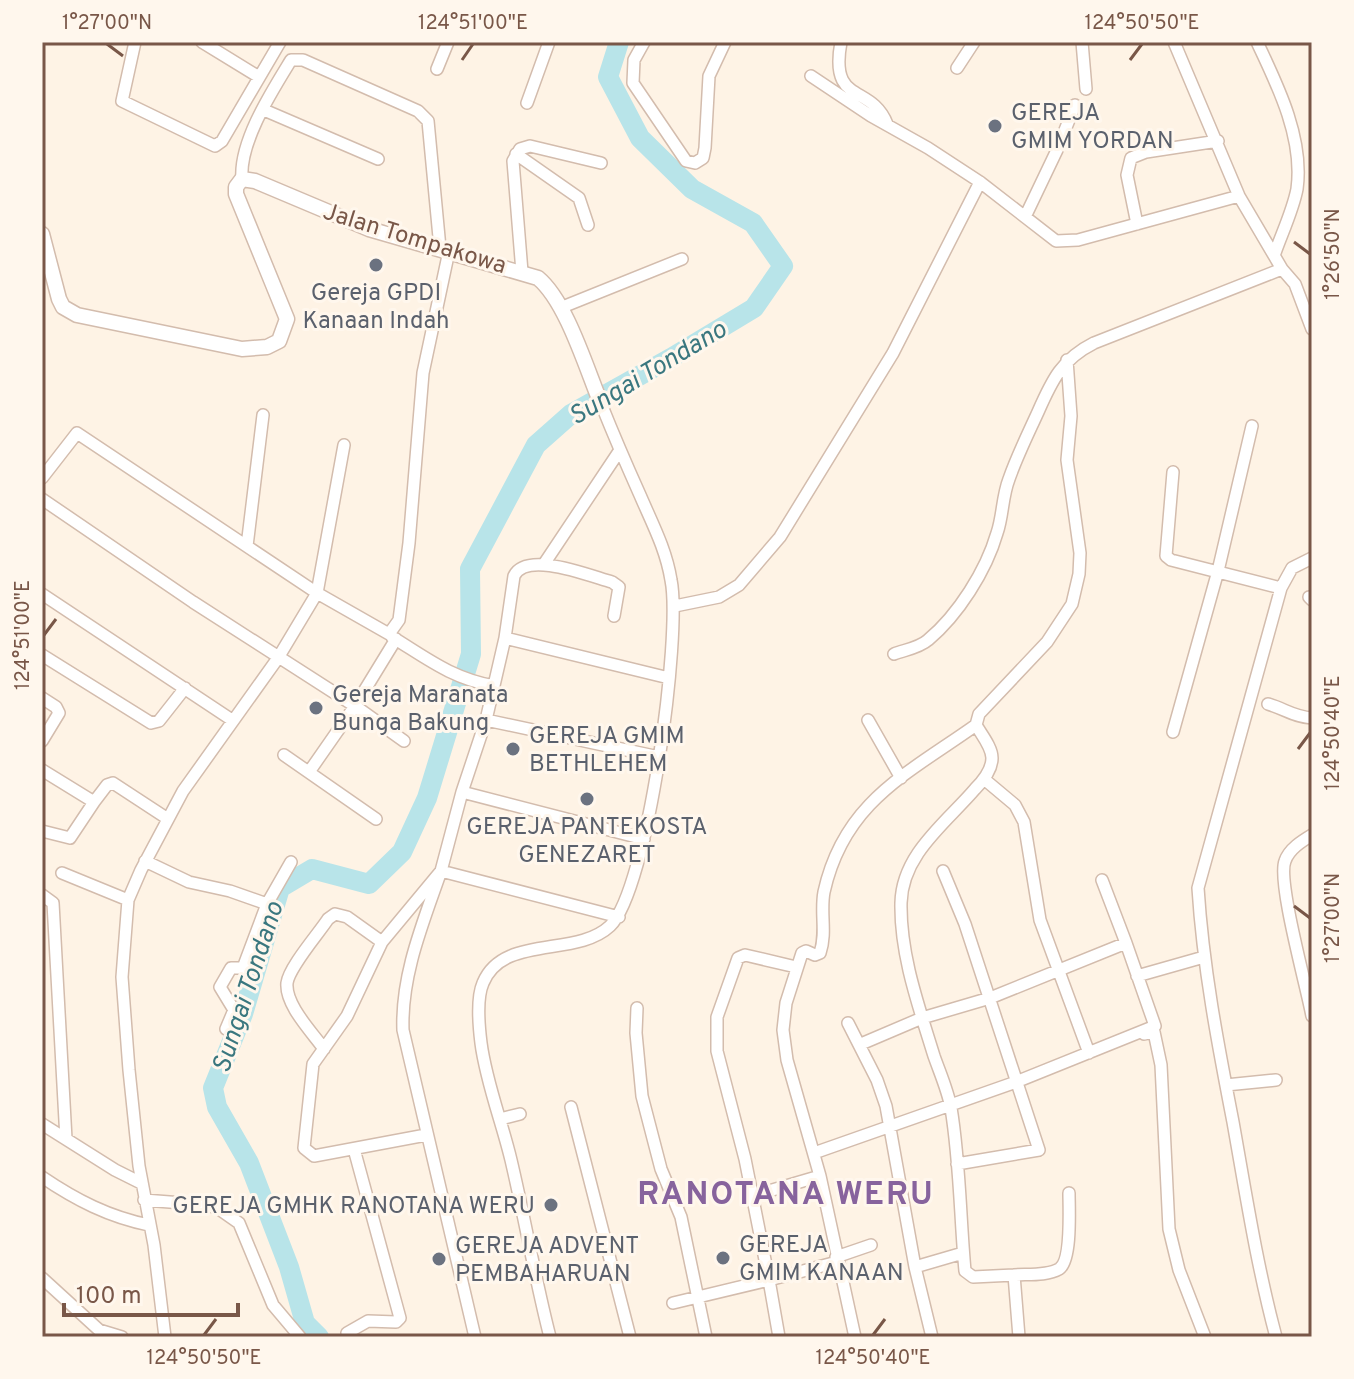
<svg xmlns="http://www.w3.org/2000/svg" width="1354" height="1379" viewBox="0 0 1354 1379" font-family="Overpass,sans-serif">
<style>
.lines{fill:none;stroke-linecap:round;stroke-linejoin:round}
.river{stroke:#b8e4e9;stroke-width:20}
.minor-casing{stroke:#d3bcad;stroke-width:14}
.tertiary-casing{stroke:#d3bcad;stroke-width:17}
.minor{stroke:#fff;stroke-width:11}
.tertiary{stroke:#fff;stroke-width:14}
.ticks{fill:none;stroke:#795748;stroke-width:3}
.worship-dot{fill:#6b7280;stroke:#fff7ed;stroke-width:3}
.labels{text-anchor:middle;stroke-width:6;stroke-linejoin:round;paint-order:stroke}
.worship-label{font-size:24px;fill:#5b616d;stroke:#fff7ed;text-anchor:start}
.street-label{font-size:24px;fill:#795748;stroke:#fff7ed}
.water-label{font-size:26px;font-style:italic;fill:#3a777f;stroke:#fff7ed}
.district-label{font-size:32px;font-weight:bold;letter-spacing:2px;fill:#87639d;stroke:#fff7ed}
.neatline{fill:none;stroke:#795748;stroke-width:3}
.ticks-label{font-size:20px;text-anchor:middle;fill:#795748}
</style>
<rect width="100%" height="100%" fill="#fef3e5"/>
<g class="lines">
<!-- river -->
<path class="river" d="M 319,1337 L 305,1323 L 289,1267 L 249,1163 L 217,1107 L 213,1088 L 243,1014 L 280,888 L 312,869 L 369,884 L 402,852 L 427,798 L 471,654 L 470,569 L 536,445 L 571,414 L 671,358 L 754,308 L 783,266 L 753,223 L 692,189 L 640,138 L 608,77 L 619,42"/>
<defs>
<path id="minor" d="M 135,42 L 122,101 L 215,146 L 222,141 L 280,42
M 202,42 L 259,77
M 644,42 L 634,60 L 633,83 L 686,161 L 695,163 L 703,158 L 705,148 L 709,76 L 725,42
M 841,42 C 829,106 871,83 887,124
M 1082,42 L 1086,89
M 1174,42 L 1239,196 L 1282,269 L 1295,284 L 1312,329
M 1257,42 C 1278,86 1304,139 1297,189 C 1293,210 1282,233 1275,253
M 957,68 L 974,42
M 437,69 L 448,42
M 811,76 L 871,116 L 928,148 L 980,182 L 1056,241 L 1078,240 L 1239,196
M 527,103 L 549,42
M 264,110 L 378,159
M 516,154 L 579,198 L 588,225
M 242,179 C 239,142 272,91 291,60 L 303,60 L 418,111 L 428,121 L 440,248
M 1025,217 L 1057,150 L 1075,105
M 1137,224 L 1127,175 L 1131,158 L 1146,152 L 1218,141
M 522,272 L 513,161 L 520,149 L 530,146 L 601,163
M 560,308 L 682,259
M 1173,472 L 1166,556 L 1171,560 L 1281,588
M 42,478 L 77,433 L 317,593 L 344,445
M 42,499 L 193,602 L 355,706 L 404,741
M 247,546 L 263,415
M 544,564 L 620,450
M 42,594 L 232,720
M 1309,597 L 1312,600
M 675,606 L 719,597 L 739,585 L 780,537 L 893,353 L 980,182
M 392,637 C 428,659 451,678 494,686
M 505,638 L 669,678
M 894,654 C 904,650 919,648 928,640 C 958,615 986,571 997,533 C 1003,516 1002,497 1009,479 C 1017,456 1028,434 1038,412 C 1052,380 1062,359 1094,343 L 1282,269
M 42,655 L 151,723 L 159,721 L 185,688
M 42,698 L 56,707 L 59,713 L 42,741
M 1268,704 C 1285,709 1294,717 1312,718
M 486,720 L 505,638 L 514,576 C 526,550 590,576 612,582 L 619,587 L 614,616
M 868,720 L 901,778
M 1173,732 L 1218,571 L 1252,426
M 284,755 L 376,819
M 42,770 L 94,802 L 107,785 L 113,783 L 168,819
M 309,772 L 355,706 L 396,639
M 984,779 L 1015,805 L 1024,822 L 1040,920 L 1089,1053
M 462,792 L 486,720 L 659,757
M 42,831 L 70,838 L 94,802
M 1312,835 C 1302,841 1289,849 1285,861 C 1277,881 1307,988 1312,1016
M 145,861 L 189,882 L 230,891 L 267,904
M 943,871 L 965,924 L 1039,1150 L 957,1164
M 62,873 L 128,900
M 1102,880 L 1126,943
M 42,895 L 53,903 L 66,1139
M 796,967 L 745,955 L 738,958 L 717,1017 L 717,1051 L 745,1159 L 769,1280 L 837,1262
M 1137,976 L 1204,957
M 637,1008 L 636,1033 L 642,1096 L 661,1169 L 681,1217 L 706,1337
M 848,1023 L 877,1080 L 886,1106 L 915,1267 L 932,1337
M 226,1029 L 234,1010 L 220,987 L 231,968 L 243,968 L 267,904 L 291,862
M 1144,1034 L 1154,1032 L 1161,1065 L 1169,1229 L 1179,1270 L 1205,1337
M 324,1049 C 312,1032 285,1005 287,983 C 289,967 319,933 328,919 L 335,914 L 347,917 L 382,942
M 1226,1085 L 1276,1080
M 571,1107 L 630,1337
M 500,1119 L 520,1114
M 42,1124 L 115,1170 L 141,1183
M 426,1135 L 314,1156 L 304,1148 L 313,1064 L 347,1016 L 382,942 L 441,871 L 462,792 L 644,839
M 814,1153 L 1016,1082 L 1155,1026 L 1126,943 L 990,998 L 922,1018 L 861,1044
M 42,1177 C 76,1200 109,1217 149,1225
M 752,1196 L 820,1176
M 144,1200 L 208,1205 L 219,1209 L 239,1223 L 273,1305 L 300,1337
M 836,1257 L 871,1245
M 915,1267 L 963,1253
M 1014,1275 C 1027,1274 1047,1276 1059,1269 C 1072,1261 1069,1208 1069,1193
M 42,1278 L 99,1330 L 122,1337
M 673,1303 L 769,1280 L 779,1337
M 347,1333 L 368,1321 L 396,1322 L 400,1318 L 354,1149
M 165,1337 L 154,1245 L 139,1166 L 129,1070 L 122,977 L 128,900 L 141,870 L 183,791 L 278,658 L 317,593 L 389,634 L 399,620 L 409,543 L 423,373 L 449,251
M 475,1337 L 403,1030 C 401,975 423,923 441,871 L 619,917
M 550,1337 C 535,1279 525,1219 511,1160 C 502,1122 486,1082 481,1043 C 479,1027 476,999 483,983 C 503,934 576,958 610,926 C 648,890 682,634 671,580 C 666,549 652,523 640,495 C 627,466 614,436 602,406
M 855,1337 L 820,1176 L 787,1060 L 783,1030 L 786,1003 L 802,953 L 806,951 L 815,955 L 820,953 C 827,932 820,913 824,892 C 844,802 907,774 976,725
M 1019,1337 L 1014,1275 L 973,1277 L 965,1271 C 960,1217 960,1162 951,1108 C 948,1091 940,1073 934,1056 C 919,1007 900,955 901,903 C 902,854 946,823 975,789 C 983,781 992,770 992,758 C 992,747 981,734 976,725 L 979,714 L 1047,642 L 1072,604 L 1079,574 L 1080,553 L 1067,460 L 1071,416 L 1067,360
M 1276,1337 C 1257,1266 1246,1195 1233,1122 C 1218,1045 1203,967 1198,888 L 1281,588 L 1292,568 L 1312,558"/>
<path id="tertiary" d="M 42,234 L 59,299 L 63,307 L 77,315 L 242,349 L 267,347 L 279,341 L 287,319 L 236,194 L 236,187 L 242,179 L 255,181 L 369,229 L 538,278 C 567,302 587,371 602,406"/>
</defs>
<!-- minor casing -->
<use href="#minor" class="minor-casing"/>
<!-- tertiary casing -->
<use href="#tertiary" class="tertiary-casing"/>
<!-- minor -->
<use href="#minor" class="minor"/>
<!-- tertiary -->
<use href="#tertiary" class="tertiary"/>
</g>
<!-- ticks -->
<path class="ticks" d="M 107,44 L 123,56M 462,60 L 473,44M 1130,60 L 1142,44M 1294,242 L 1310,254M 44,635 L 56,619M 1298,749 L 1310,733M 1294,906 L 1310,918M 204,1335 L 216,1319M 873,1335 L 885,1319"/>
<!-- markers -->
<g class="worship-dot">
<circle cx="995" cy="126" r="8"/>
<circle cx="376" cy="265" r="8"/>
<circle cx="316" cy="708" r="8"/>
<circle cx="513" cy="749" r="8"/>
<circle cx="587" cy="799" r="8"/>
<circle cx="551" cy="1205" r="8"/>
<circle cx="723" cy="1258" r="8"/>
<circle cx="439" cy="1259" r="8"/>
</g>
<g class="labels">
<!-- worship labels -->
<g class="worship-label">
<text x="1011" y="120">GEREJA<tspan x="1011" dy="28">GMIM YORDAN</tspan></text>
<text x="376" y="300" text-anchor="middle">Gereja GPDI<tspan x="376" dy="28">Kanaan Indah</tspan></text>
<text x="332" y="702">Gereja Maranata<tspan x="332" dy="28">Bunga Bakung</tspan></text>
<text x="529" y="743">GEREJA GMIM<tspan x="529" dy="28">BETHLEHEM</tspan></text>
<text x="587" y="834" text-anchor="middle">GEREJA PANTEKOSTA<tspan x="587" dy="28">GENEZARET</tspan></text>
<text x="535" y="1213" text-anchor="end">GEREJA GMHK RANOTANA WERU</text>
<text x="739" y="1252">GEREJA<tspan x="739" dy="28">GMIM KANAAN</tspan></text>
<text x="455" y="1253">GEREJA ADVENT<tspan x="455" dy="28">PEMBAHARUAN</tspan></text>
</g>
<!-- street labels -->
<g class="street-label">
<text transform="translate(415 238) rotate(17)" y="8">Jalan Tompakowa</text>
</g>
<!-- water labels -->
<g class="water-label">
<text transform="translate(647 372) rotate(-31)" y="9">Sungai Tondano</text>
<text transform="translate(247 987) rotate(-72)" y="9">Sungai Tondano</text>
</g>
<!-- district labels -->
<g class="district-label">
<text x="786" y="1204">RANOTANA WERU</text>
</g>
</g>
<!-- border -->
<rect width="1354" height="1379" fill="none" stroke="#fff7ed" stroke-width="88"/>
<!-- scale -->
<path d="M64 1303v12h174v-12" fill="none" stroke="#795748" stroke-width="4"/>
<text x="76" y="1303" font-size="24" fill="#795748" stroke="#fff7ed" stroke-width="6" paint-order="stroke">100 m</text>
<rect x="44" y="44" width="1266" height="1291" class="neatline"/>
<g class="ticks-label">
<text x="107" y="29">1°27'00"N</text>
<text x="473" y="29">124°51'00"E</text>
<text x="1142" y="29">124°50'50"E</text>
<text transform="translate(1332 254) rotate(-90)" y="7">1°26'50"N</text>
<text transform="translate(22 635) rotate(-90)" y="7">124°51'00"E</text>
<text transform="translate(1332 733) rotate(-90)" y="7">124°50'40"E</text>
<text transform="translate(1332 918) rotate(-90)" y="7">1°27'00"N</text>
<text x="204" y="1364">124°50'50"E</text>
<text x="873" y="1364">124°50'40"E</text>
</g>
</svg>
